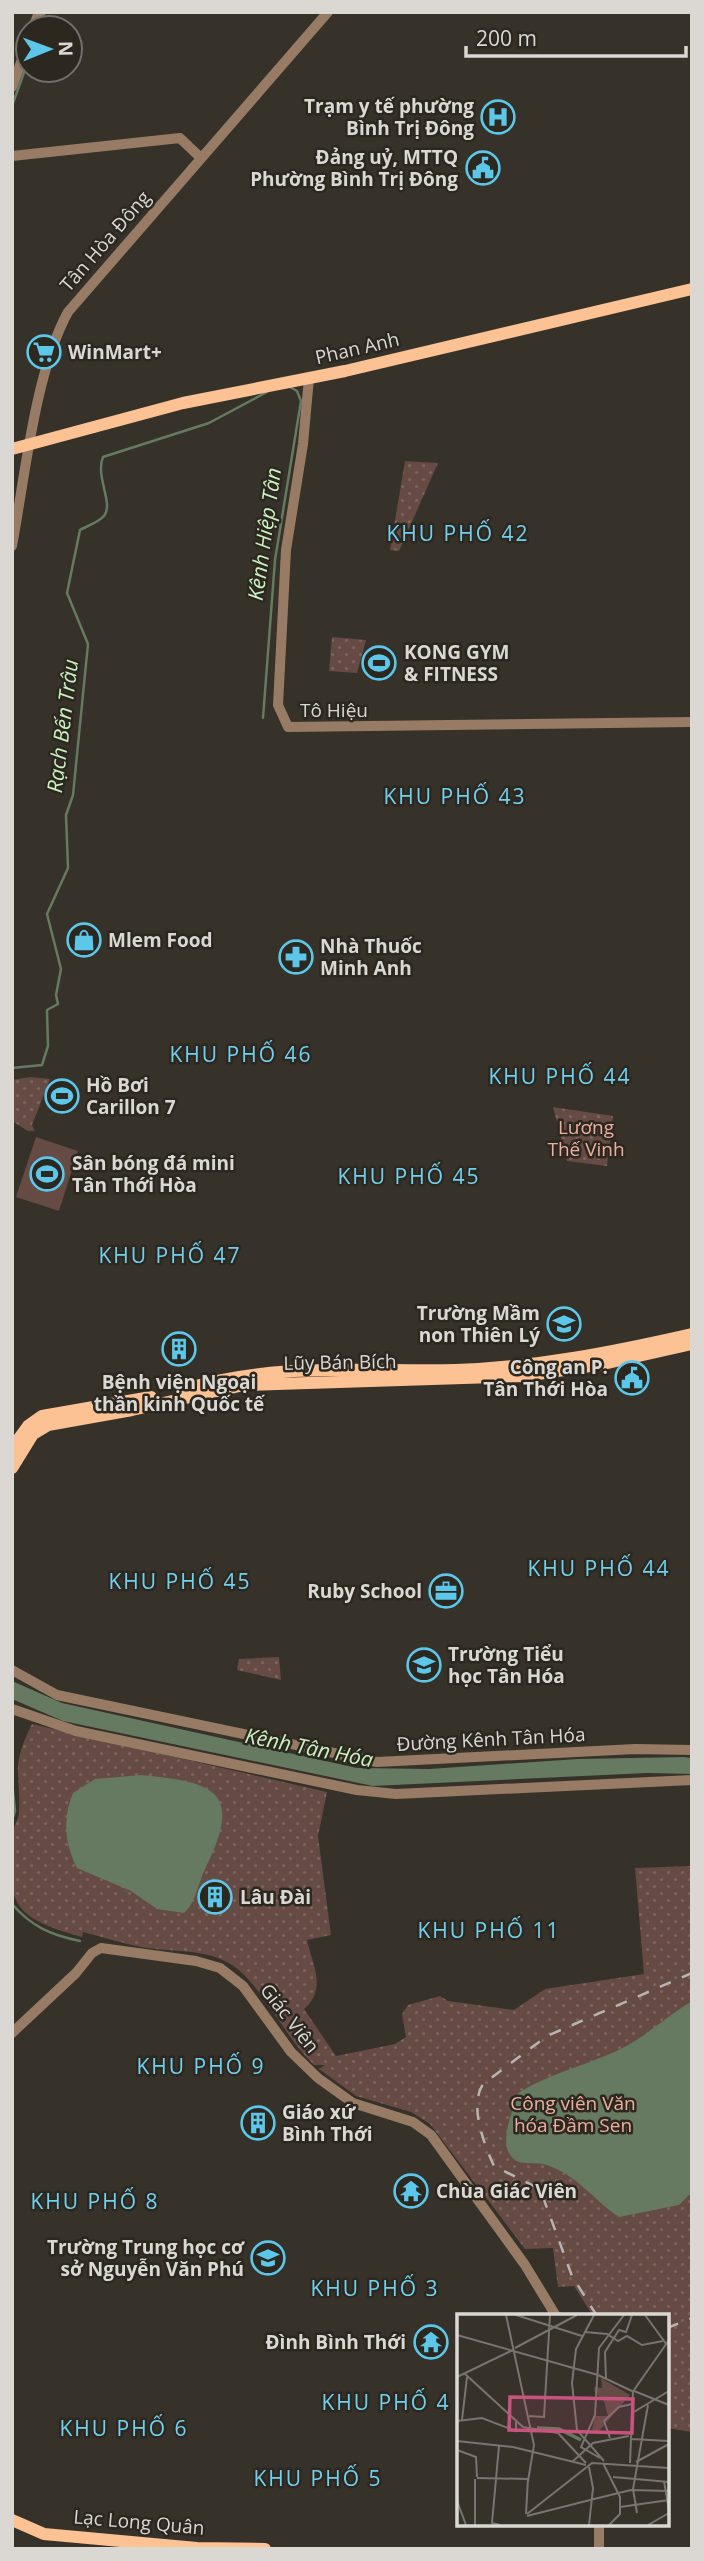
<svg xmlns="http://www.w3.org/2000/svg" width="704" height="2561" viewBox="0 0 704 2561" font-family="'Open Sans',sans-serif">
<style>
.park{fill:url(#park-dots)}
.pitch{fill:#664a44}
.water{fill:#657a60}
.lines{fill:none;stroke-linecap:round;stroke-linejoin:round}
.stream{stroke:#657a60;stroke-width:2.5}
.minor{stroke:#977b64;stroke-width:10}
.major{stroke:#fdc293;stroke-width:12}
.rail{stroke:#b8b5b0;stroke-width:2.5;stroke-dasharray:12 12;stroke-linecap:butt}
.labels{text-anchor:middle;stroke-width:5;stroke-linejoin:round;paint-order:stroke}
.poi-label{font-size:19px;font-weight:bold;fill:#dbd8d3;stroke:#2c2820;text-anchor:start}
.street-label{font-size:19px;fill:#dbd8d3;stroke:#2c2820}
.park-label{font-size:19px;fill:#edaea0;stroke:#2c2820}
.water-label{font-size:21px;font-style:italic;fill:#c9f1c1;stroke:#2c2820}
.neighbourhood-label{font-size:21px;letter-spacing:2px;fill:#71d0ef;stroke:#2c2820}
.inset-river{fill:none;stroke:#657a60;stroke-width:3.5}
.inset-road{fill:none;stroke:#78746e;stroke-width:2}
.view{fill:#ca527f;fill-opacity:0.15;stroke:#ca527f;stroke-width:3.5}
.inset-edge{fill:none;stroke:#dbd8d3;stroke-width:3.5}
</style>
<defs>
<pattern id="park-dots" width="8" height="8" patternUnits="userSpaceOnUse" patternTransform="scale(1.75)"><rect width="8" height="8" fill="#664a44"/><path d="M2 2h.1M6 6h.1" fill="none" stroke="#7b635e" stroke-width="1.8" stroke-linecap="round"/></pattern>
</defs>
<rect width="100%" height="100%" fill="#36322a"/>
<!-- park -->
<path class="park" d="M 405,461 L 438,463 L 399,551 L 390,550 Z
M 332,637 L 366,640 L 357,673 L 329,671 Z
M 31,1077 L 50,1079 L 32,1125 L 35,1131 L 28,1131 L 12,1121 L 12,1080 Z
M 553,1107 L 613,1116 L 607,1166 L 567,1161 Z
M 279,1657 L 281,1680 L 237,1670 L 239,1659 Z
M 32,1724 L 327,1792 L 318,1836 L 331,1935 L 307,1940 C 313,1966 327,1989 304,2009 L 336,2056 L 395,2044 L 406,2037 L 402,2014 L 408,2005 L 440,1996 L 448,2001 L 514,2010 L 545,1989 L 644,1974 L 635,1868 L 692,1866 L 692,2432 L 667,2428 L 667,2316 L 593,2316 L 574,2286 L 558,2287 L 553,2248 L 525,2249 L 430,2124 L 411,2112 L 356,2096 L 319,2069 L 325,2065 L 314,2065 C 285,2037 269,1998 240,1971 C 213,1947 175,1953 141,1947 C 122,1943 103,1937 83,1932 L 82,1937 C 13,1918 6,1905 12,1834 C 13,1827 18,1821 19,1813 C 21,1771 10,1768 32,1724 Z"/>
<!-- pitch -->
<path class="pitch" d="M 36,1137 L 78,1151 L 59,1211 L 16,1197 Z"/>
<!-- water -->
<path class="water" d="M 12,1681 L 62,1703 L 357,1768 L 429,1769 L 578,1759 L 684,1757 L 692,1758 L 692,1774 L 647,1773 L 373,1786 L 63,1721 L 12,1699 Z
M 141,1775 C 215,1782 244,1791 205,1869 C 198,1883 196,1903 184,1913 L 157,1909 L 131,1891 L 77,1868 C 65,1844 62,1819 73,1793 L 95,1779 Z
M 692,2001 L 692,2192 L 679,2205 L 619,2217 C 593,2200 575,2172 543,2164 C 530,2161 517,2168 509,2153 C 500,2137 514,2110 517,2094 C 552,2071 592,2065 628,2045 C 650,2033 670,2014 692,2001 Z"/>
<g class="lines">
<!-- stream -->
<path class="stream" d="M 40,28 L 45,12
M 12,106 L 28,61
M 263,718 L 275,560 L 301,401 L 297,391 L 290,387
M 12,1068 L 42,1065 L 48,1046 L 47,1010 L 58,1004 L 56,995 L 61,969 L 47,914 L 68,868 L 66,815 L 73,795 L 88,644 L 67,593 L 80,530 C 87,526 99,522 104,516 C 114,504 95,476 103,457 L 209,423 L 267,392
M 12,1782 L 15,1811 L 12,1820
M 12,1904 C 32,1927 51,1935 80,1941"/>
<!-- minor -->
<path class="minor" d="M 33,28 L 39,12
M 12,87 L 28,43
M 12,156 L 180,138 L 200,157
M 309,378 L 303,444 L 286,550 L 278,705 L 288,727 L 692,722
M 12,546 C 25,477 35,372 68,312 L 328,12
M 12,1670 L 57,1695 L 377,1762 L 635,1749 L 692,1750
M 12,1709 L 76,1731 L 357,1790 L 396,1794 L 692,1780
M 12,2033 L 76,1973 L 92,1953 L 101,1948 L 196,1961 L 220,1968 L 243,1986 L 291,2052 L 318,2078 L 353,2103 L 413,2122 L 431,2135 L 525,2265 L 556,2316
M 599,2524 L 599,2549"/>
<!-- major -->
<path class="major" d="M 12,449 L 183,403 L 345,371 L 692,289
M 186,1389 C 272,1362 367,1372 456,1370 C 537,1367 613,1352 692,1334
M 12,1448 L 28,1426 L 42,1416 L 151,1397
M 12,1468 L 33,1434 L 48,1425 L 132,1410 L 244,1385 L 525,1376 L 603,1364 L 692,1344
M 12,2520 L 44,2534 L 197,2548 L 265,2549"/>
<!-- rail -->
<path class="rail" d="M 597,2316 L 572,2276 L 540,2189 L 494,2166 C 484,2144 469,2106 483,2084 L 547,2036 L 692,1973
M 667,2328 L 692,2318"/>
</g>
<!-- icons -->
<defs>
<symbol id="hospital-ring" viewBox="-11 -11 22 22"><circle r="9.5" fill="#2c2820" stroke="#5cc7e8" stroke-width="1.5"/><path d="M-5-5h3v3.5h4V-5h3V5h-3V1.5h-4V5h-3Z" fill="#5cc7e8"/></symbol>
<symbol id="civic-ring" viewBox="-11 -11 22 22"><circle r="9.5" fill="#2c2820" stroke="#5cc7e8" stroke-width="1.5"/><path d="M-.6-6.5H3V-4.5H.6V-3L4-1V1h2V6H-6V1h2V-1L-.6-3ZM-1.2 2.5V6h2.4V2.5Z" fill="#5cc7e8"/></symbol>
<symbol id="supermarket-ring" viewBox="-11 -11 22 22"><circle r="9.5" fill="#2c2820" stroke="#5cc7e8" stroke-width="1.5"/><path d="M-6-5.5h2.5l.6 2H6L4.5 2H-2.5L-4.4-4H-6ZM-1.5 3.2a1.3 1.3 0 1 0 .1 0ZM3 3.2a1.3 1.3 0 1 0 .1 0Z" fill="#5cc7e8"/></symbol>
<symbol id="stadium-ring" viewBox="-11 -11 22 22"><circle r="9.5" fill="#2c2820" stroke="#5cc7e8" stroke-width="1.5"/><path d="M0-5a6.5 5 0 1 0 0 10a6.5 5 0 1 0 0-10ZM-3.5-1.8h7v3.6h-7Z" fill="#5cc7e8"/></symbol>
<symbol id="shop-ring" viewBox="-11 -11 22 22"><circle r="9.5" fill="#2c2820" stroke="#5cc7e8" stroke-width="1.5"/><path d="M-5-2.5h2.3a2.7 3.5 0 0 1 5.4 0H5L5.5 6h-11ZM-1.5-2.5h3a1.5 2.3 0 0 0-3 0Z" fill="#5cc7e8"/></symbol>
<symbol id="pharmacy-ring" viewBox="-11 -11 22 22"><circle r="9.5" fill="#2c2820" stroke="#5cc7e8" stroke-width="1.5"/><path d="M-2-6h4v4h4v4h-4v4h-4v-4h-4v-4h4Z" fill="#5cc7e8"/></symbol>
<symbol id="school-ring" viewBox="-11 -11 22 22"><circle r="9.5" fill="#2c2820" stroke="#5cc7e8" stroke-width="1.5"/><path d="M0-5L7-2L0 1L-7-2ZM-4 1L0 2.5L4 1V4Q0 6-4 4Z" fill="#5cc7e8"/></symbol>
<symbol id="building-ring" viewBox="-11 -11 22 22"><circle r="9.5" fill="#2c2820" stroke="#5cc7e8" stroke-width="1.5"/><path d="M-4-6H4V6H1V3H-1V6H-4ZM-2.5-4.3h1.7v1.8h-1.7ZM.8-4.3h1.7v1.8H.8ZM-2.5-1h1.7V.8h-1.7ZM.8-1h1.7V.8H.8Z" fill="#5cc7e8"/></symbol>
<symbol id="office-ring" viewBox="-11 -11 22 22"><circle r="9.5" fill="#2c2820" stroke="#5cc7e8" stroke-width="1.5"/><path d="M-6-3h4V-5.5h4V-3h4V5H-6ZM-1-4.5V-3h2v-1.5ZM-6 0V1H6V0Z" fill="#5cc7e8"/></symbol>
<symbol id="temple-ring" viewBox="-11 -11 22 22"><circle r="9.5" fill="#2c2820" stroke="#5cc7e8" stroke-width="1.5"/><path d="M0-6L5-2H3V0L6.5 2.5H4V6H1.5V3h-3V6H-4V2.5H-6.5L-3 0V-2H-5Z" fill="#5cc7e8"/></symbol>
</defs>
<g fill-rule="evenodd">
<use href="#hospital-ring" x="479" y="98" width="38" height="38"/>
<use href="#civic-ring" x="464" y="149" width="38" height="38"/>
<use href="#supermarket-ring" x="25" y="333" width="38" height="38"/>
<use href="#stadium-ring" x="360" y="644" width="38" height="38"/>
<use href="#shop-ring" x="65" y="921" width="38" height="38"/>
<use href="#pharmacy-ring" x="277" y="938" width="38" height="38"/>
<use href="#stadium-ring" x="43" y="1077" width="38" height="38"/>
<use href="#stadium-ring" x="28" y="1155" width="38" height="38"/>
<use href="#school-ring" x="545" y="1305" width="38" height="38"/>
<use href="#building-ring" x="160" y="1330" width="38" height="38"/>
<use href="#civic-ring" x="613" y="1359" width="38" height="38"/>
<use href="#office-ring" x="427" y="1572" width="38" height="38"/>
<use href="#school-ring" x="405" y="1646" width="38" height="38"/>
<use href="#building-ring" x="196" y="1878" width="38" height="38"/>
<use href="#building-ring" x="239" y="2104" width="38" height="38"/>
<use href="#temple-ring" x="392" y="2172" width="38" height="38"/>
<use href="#school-ring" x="249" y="2239" width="38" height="38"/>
<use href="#temple-ring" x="412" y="2323" width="38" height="38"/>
</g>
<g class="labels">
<!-- poi labels -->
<g class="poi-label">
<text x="474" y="113" text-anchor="end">Trạm y tế phường<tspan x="474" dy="22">Bình Trị Đông</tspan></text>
<text x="458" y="164" text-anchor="end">Đảng uỷ, MTTQ<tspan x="458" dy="22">Phường Bình Trị Đông</tspan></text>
<text x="68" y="359">WinMart+</text>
<text x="404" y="659">KONG GYM<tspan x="404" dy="22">&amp; FITNESS</tspan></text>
<text x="108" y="947">Mlem Food</text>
<text x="320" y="953">Nhà Thuốc<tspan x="320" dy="22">Minh Anh</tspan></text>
<text x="86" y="1092">Hồ Bơi<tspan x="86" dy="22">Carillon 7</tspan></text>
<text x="72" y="1170">Sân bóng đá mini<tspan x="72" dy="22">Tân Thới Hòa</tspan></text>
<text x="540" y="1320" text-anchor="end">Trường Mầm<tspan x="540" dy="22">non Thiên Lý</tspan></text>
<text x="608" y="1374" text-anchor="end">Công an P.<tspan x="608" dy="22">Tân Thới Hòa</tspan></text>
<text x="179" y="1389" text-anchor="middle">Bệnh viện Ngoại<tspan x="179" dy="22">thần kinh Quốc tế</tspan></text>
<text x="422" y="1598" text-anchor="end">Ruby School</text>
<text x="448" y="1661">Trường Tiểu<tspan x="448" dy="22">học Tân Hóa</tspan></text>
<text x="240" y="1904">Lâu Đài</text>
<text x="282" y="2119">Giáo xứ<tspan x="282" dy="22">Bình Thới</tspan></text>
<text x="436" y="2198">Chùa Giác Viên</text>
<text x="244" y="2254" text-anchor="end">Trường Trung học cơ<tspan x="244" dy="22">sở Nguyễn Văn Phú</tspan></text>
<text x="406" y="2349" text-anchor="end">Đình Bình Thới</text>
</g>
<!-- street labels -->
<g class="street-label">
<text transform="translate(105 241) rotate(-49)" y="7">Tân Hòa Đông</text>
<text transform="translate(357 348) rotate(-13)" y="7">Phan Anh</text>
<text x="334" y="717">Tô Hiệu</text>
<text transform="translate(340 1362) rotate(-1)" y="7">Lũy Bán Bích</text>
<text transform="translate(491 1739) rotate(-3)" y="7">Đường Kênh Tân Hóa</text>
<text transform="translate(290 2018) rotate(52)" y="7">Giác Viên</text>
<text transform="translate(139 2522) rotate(5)" y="7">Lạc Long Quân</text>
</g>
<!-- park labels -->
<g class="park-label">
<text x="586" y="1134">Lương<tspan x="586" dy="22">Thế Vinh</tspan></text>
<text x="573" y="2110">Công viên Văn<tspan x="573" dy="22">hóa Đầm Sen</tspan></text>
</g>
<!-- water labels -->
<g class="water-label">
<text transform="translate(265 534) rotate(-82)" y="7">Kênh Hiệp Tân</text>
<text transform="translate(63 726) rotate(-83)" y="7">Rạch Bến Trâu</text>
<text transform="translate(309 1748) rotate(11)" y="7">Kênh Tân Hóa</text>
</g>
<!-- neighbourhood labels -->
<g class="neighbourhood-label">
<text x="458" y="541">KHU PHỐ 42</text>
<text x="455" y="804">KHU PHỐ 43</text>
<text x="241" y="1062">KHU PHỐ 46</text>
<text x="560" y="1084">KHU PHỐ 44</text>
<text x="409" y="1184">KHU PHỐ 45</text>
<text x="170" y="1263">KHU PHỐ 47</text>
<text x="599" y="1576">KHU PHỐ 44</text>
<text x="180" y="1589">KHU PHỐ 45</text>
<text x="489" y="1938">KHU PHỐ 11</text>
<text x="201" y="2074">KHU PHỐ 9</text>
<text x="95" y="2209">KHU PHỐ 8</text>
<text x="375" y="2296">KHU PHỐ 3</text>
<text x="386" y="2410">KHU PHỐ 4</text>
<text x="124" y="2436">KHU PHỐ 6</text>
<text x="318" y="2486">KHU PHỐ 5</text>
</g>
</g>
<!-- overview -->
<g transform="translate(457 2314)">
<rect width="212" height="212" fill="#36322a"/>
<path d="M 144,64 L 173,81 L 141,118 L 135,116 L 138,102 L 151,102 L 147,87 L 138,79 L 137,73 L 145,74 Z" fill="#664a44"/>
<path class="inset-river" d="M 80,114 L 102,115 L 124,126"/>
<path class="inset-road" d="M 49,1 L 77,131 L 71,167M 59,1 L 125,22M 137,1 L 119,35 L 115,69 L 120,116 L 147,147M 188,1 L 210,31M 128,18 L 150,20 L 161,27 L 170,22 L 185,31 L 206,27M 0,21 L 141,61 L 175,77M 58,34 L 120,1M 8,60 L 66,113 L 101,119 L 129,149M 0,63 L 56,36M 149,64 L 148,38 L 162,16 L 169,18 L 175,1M 177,76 L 212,26M 177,77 L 212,91M 175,99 L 212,77M 72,102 L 87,103 L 93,1M 5,106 L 10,63M 0,107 L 25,104 L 59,117 L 59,108M 153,124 L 147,107 L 162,93 L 175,90M 174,125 L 212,127M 0,127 L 56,133 L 129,151M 42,132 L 35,209 L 43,211M 0,136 L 19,143 L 20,163M 143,144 L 124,133 L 138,101 L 142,34 L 167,1M 115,148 L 136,129 L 172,122M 179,148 L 212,130M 146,149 L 163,183 L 163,200 L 152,211M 173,149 L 176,76M 132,153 L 136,174 L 132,211M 156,163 L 212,168M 20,164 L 71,165M 207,167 L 212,197M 133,186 L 174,176 L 212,177M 0,187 L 9,211M 163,193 L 212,186M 180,199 L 176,175 L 191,91M 69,200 L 71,164M 70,200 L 135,149 L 212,154M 70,202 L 137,185M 18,211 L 18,165M 191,211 L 212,199"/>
<path class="view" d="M 53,83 L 176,85 L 175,119 L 52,116 Z"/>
<rect width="212" height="212" class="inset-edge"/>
</g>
<!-- border -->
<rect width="704" height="2561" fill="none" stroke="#dbd8d3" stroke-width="28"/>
<!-- north arrow -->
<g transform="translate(49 49) rotate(89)"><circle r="33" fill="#2c2820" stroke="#726e68" stroke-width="2"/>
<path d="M0-5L12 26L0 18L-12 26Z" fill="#5cc7e8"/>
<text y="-10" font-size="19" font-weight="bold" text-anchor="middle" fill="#dbd8d3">N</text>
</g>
<!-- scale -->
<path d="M466 46v10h220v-10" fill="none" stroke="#dbd8d3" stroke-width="3.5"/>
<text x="476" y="46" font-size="21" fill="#dbd8d3" stroke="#2c2820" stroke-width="5" paint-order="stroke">200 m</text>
</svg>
